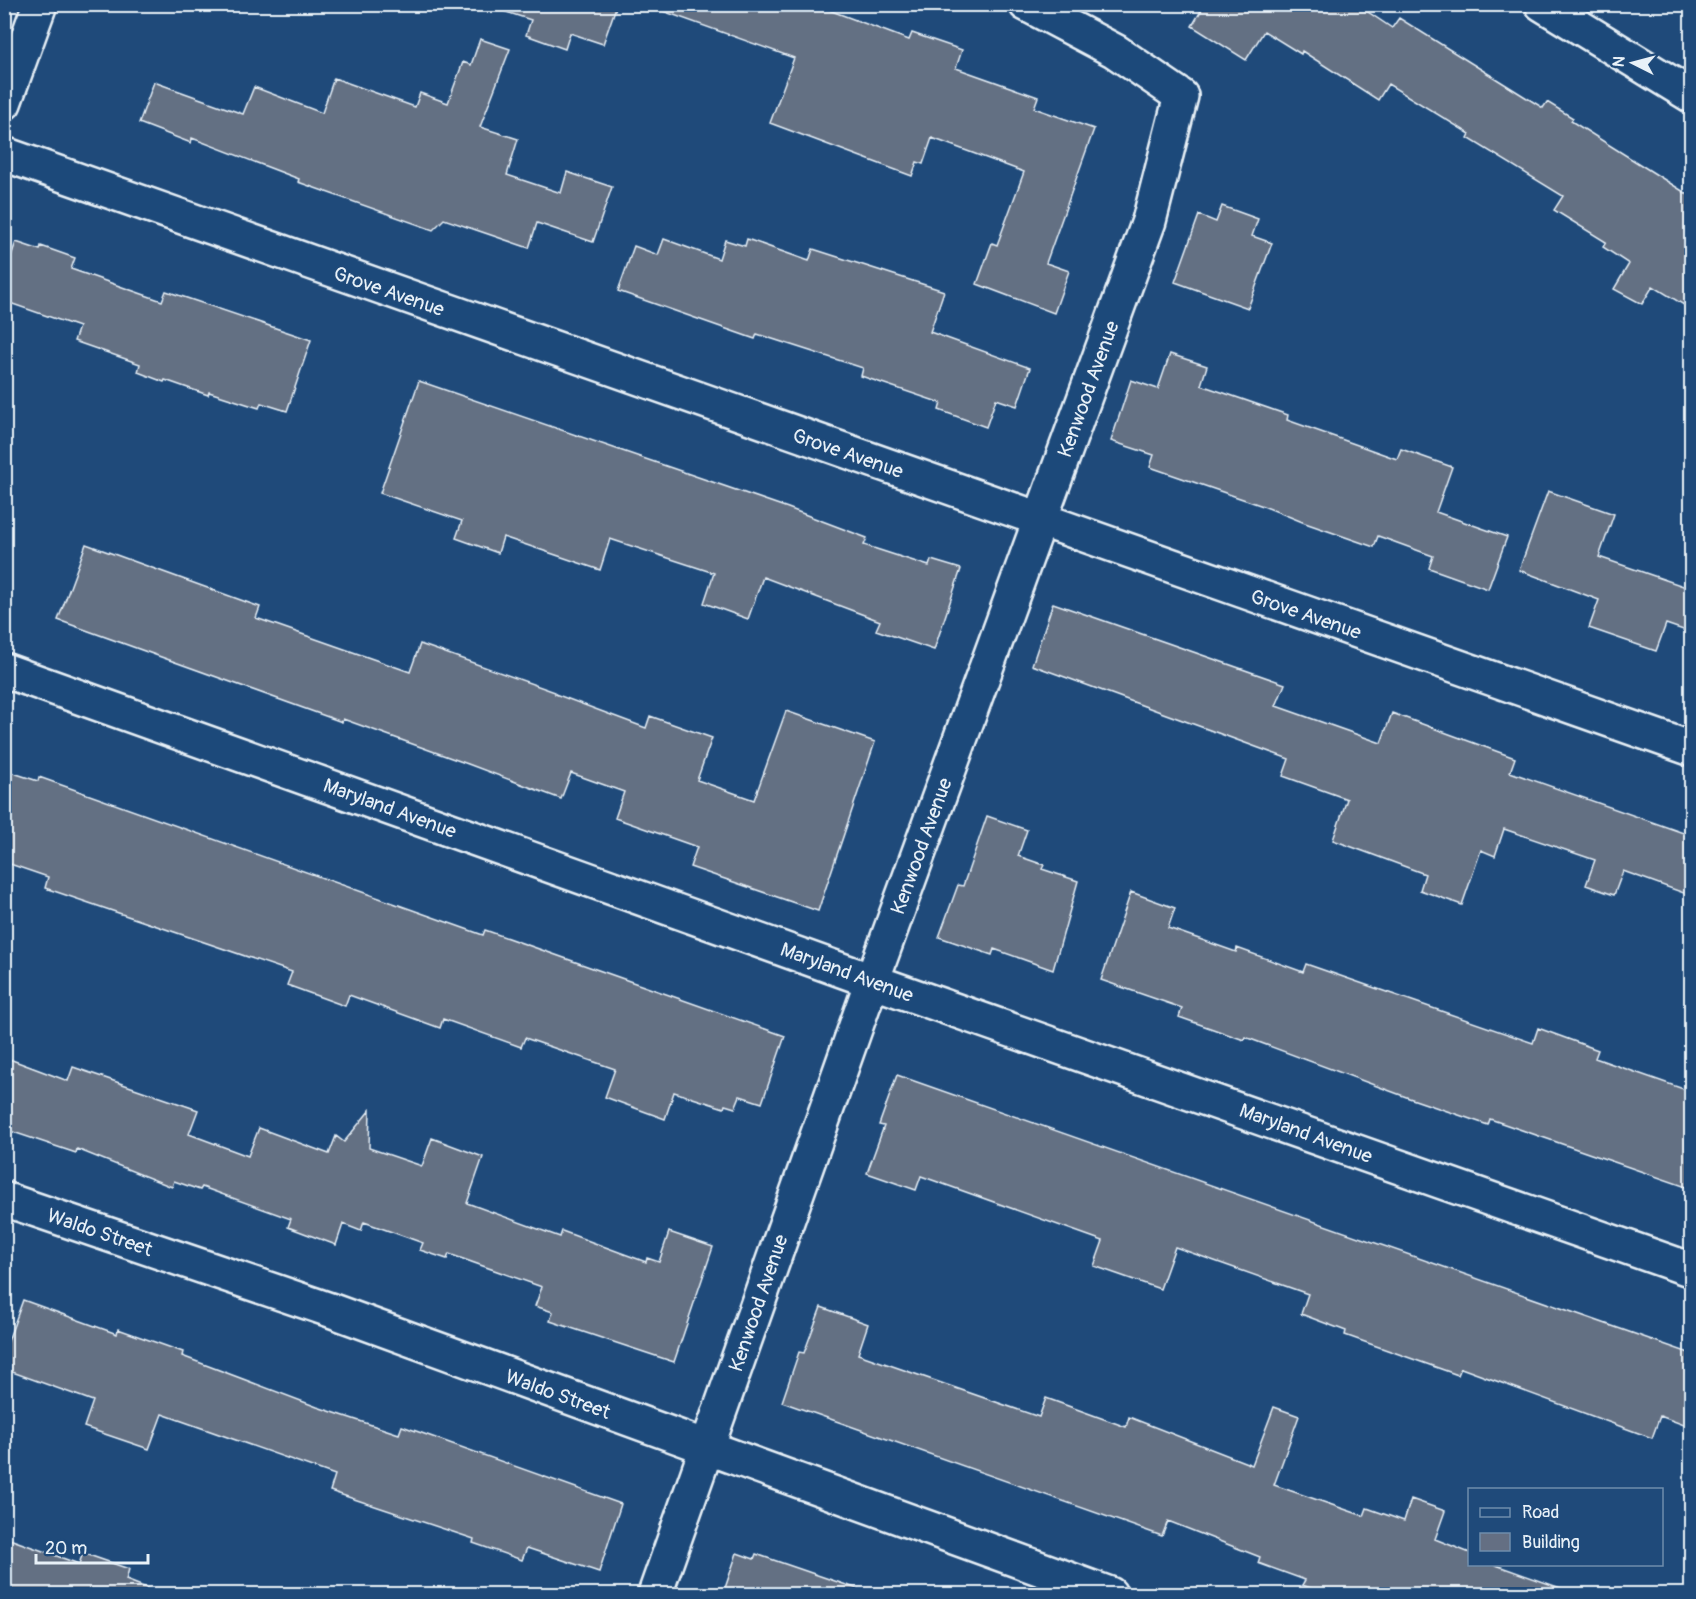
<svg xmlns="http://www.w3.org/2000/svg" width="1696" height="1599" viewBox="0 0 1696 1599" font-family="Pangolin,sans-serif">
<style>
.building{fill:#646f83;stroke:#e8f1f8;stroke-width:1.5}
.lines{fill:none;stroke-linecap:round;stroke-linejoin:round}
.street-casing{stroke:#e8f1f8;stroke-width:38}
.street{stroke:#1f4a7a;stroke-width:33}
.labels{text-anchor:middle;stroke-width:4.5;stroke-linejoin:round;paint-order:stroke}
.street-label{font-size:20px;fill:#e8f1f8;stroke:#1f4a7a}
</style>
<rect width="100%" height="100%" fill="#1f4a7a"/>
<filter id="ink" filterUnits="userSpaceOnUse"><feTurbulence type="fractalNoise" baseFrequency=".0167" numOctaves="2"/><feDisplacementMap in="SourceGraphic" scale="12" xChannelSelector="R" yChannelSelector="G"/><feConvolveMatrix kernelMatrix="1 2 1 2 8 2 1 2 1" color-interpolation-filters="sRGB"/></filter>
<g filter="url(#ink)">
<!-- building -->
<path class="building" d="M 501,4 L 617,4 L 603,44 L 570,33 L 565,49 L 526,35 L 531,20 L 500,10 Z
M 657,4 L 813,4 L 909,40 L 912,33 L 962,50 L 956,68 L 1038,97 L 1034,108 L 1094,129 L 1046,263 L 1069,271 L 1054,313 L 977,284 L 992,243 L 997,245 L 1024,172 L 932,138 L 923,164 L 917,162 L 912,176 L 770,123 L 794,58 L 657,9 Z
M 1205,4 L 1356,4 L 1392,28 L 1399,18 L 1543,108 L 1547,102 L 1573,118 L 1571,121 L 1692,197 L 1692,310 L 1653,286 L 1642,304 L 1614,289 L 1629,264 L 1603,247 L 1606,242 L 1554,210 L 1563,196 L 1468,138 L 1470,134 L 1388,84 L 1378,100 L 1302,51 L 1301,54 L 1264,31 L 1246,60 L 1192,26 Z
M 480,39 L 510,49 L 480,127 L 518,139 L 507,175 L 561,193 L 567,172 L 612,187 L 593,242 L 537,223 L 529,248 L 444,219 L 433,230 L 298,182 L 299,179 L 192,138 L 191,143 L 139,123 L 154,82 L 243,114 L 254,87 L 322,113 L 334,78 L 415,107 L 420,93 L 448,103 L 463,62 L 471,65 Z
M 1222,206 L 1258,219 L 1252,236 L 1272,243 L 1248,308 L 1175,282 L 1199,215 L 1216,222 Z
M 664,239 L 719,259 L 725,240 L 745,246 L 747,239 L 809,261 L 813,249 L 944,291 L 930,332 L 1030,368 L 1017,406 L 996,399 L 986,427 L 939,410 L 941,403 L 861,376 L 863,368 L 757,334 L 755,339 L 618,291 L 634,246 L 658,255 Z
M 16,242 L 40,250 L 41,246 L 75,258 L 71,269 L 162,301 L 166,291 L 311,340 L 287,411 L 261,403 L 259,408 L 209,392 L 208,395 L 165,380 L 164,382 L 138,372 L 140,364 L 74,341 L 79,327 L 4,301 L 4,276 Z
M 1170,354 L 1207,366 L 1201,385 L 1288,415 L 1287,420 L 1397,459 L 1401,449 L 1452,467 L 1436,512 L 1507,537 L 1488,589 L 1429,568 L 1433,556 L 1378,536 L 1374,547 L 1305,523 L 1263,506 L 1150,467 L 1154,455 L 1111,441 L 1131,380 L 1158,389 Z
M 419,381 L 788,508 L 867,538 L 864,545 L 929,566 L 931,560 L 961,569 L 934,650 L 876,630 L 880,621 L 763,577 L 748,619 L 704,603 L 714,573 L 610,539 L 600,570 L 503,537 L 498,553 L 456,538 L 462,521 L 380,493 Z
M 1548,491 L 1614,514 L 1599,557 L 1692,589 L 1692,633 L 1666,624 L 1656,651 L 1589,628 L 1599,600 L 1519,570 Z
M 86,544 L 260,607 L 256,618 L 410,672 L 420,644 L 555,692 L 555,694 L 646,728 L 650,716 L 712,738 L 697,780 L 754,800 L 786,711 L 875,742 L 818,911 L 690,867 L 697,847 L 615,818 L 624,792 L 571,773 L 561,799 L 468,764 L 343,719 L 342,722 L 58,620 Z
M 1053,603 L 1285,684 L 1276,706 L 1381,743 L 1392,713 L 1515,758 L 1510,772 L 1692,836 L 1692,896 L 1623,871 L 1614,895 L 1586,885 L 1595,860 L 1504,829 L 1495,856 L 1481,850 L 1462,905 L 1420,890 L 1425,874 L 1333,840 L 1347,799 L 1283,776 L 1289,759 L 1032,665 Z
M 4,770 L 38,781 L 39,777 L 483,935 L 485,930 L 785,1036 L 762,1103 L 740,1096 L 735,1108 L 725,1105 L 724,1108 L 674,1092 L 665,1119 L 605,1097 L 615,1069 L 525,1038 L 521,1047 L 443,1019 L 440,1028 L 349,995 L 345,1006 L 287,985 L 292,972 L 45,888 L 48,877 L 4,862 Z
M 987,816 L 1027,830 L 1018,856 L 1044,865 L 1042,869 L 1078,881 L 1053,970 L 994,949 L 992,955 L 939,937 L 958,885 L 963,886 Z
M 1131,892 L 1175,908 L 1168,928 L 1236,952 L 1237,948 L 1303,972 L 1306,964 L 1533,1043 L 1538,1028 L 1598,1050 L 1595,1058 L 1692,1092 L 1692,1189 L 1490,1119 L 1488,1125 L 1409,1098 L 1245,1037 L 1244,1040 L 1179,1017 L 1182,1008 L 1101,980 Z
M 4,1057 L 68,1081 L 73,1067 L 198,1110 L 189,1134 L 248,1156 L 259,1128 L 329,1154 L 336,1136 L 344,1142 L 370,1110 L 369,1148 L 422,1166 L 432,1138 L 483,1157 L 467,1203 L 560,1237 L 562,1231 L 646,1262 L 647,1258 L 659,1262 L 669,1232 L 713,1247 L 674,1362 L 550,1321 L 553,1312 L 535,1306 L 542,1287 L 449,1254 L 447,1259 L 420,1250 L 423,1243 L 364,1222 L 361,1231 L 343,1224 L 336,1245 L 288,1227 L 291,1219 L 202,1187 L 200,1190 L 174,1181 L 172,1187 L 77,1149 L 76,1153 L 4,1129 Z
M 897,1075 L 1692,1354 L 1692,1428 L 1660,1416 L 1652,1438 L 1461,1368 L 1458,1375 L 1345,1335 L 1346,1331 L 1301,1314 L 1308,1294 L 1175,1247 L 1160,1289 L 1094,1266 L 1103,1241 L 921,1176 L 916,1190 L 867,1173 L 884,1126 L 879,1125 Z
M 23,1300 L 117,1334 L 118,1329 L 183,1352 L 182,1356 L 317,1407 L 399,1434 L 402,1426 L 621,1504 L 599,1572 L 527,1548 L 522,1560 L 473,1543 L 474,1539 L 330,1491 L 335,1475 L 162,1414 L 149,1449 L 84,1427 L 93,1401 L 4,1369 L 4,1352 Z
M 821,1307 L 868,1324 L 858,1354 L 1039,1417 L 1046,1398 L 1126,1427 L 1129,1417 L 1252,1465 L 1274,1407 L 1299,1416 L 1274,1485 L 1364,1516 L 1367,1508 L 1404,1521 L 1411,1499 L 1445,1511 L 1435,1539 L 1470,1553 L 1470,1564 L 1493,1564 L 1566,1590 L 1565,1594 L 1328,1594 L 1302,1585 L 1305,1580 L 1258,1563 L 1260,1557 L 1168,1521 L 1162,1536 L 782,1402 L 799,1352 L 804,1353 Z
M 4,1537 L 79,1564 L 83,1553 L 129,1569 L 126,1580 L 154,1591 L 153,1594 L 4,1594 Z
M 737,1553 L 754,1559 L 756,1554 L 861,1590 L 860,1594 L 723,1594 Z"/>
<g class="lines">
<defs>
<path id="street" d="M 1542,4 L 1692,96
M 4,103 L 40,4
M 4,154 L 1692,749
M 4,670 L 872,981 L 1692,1270
M 4,1199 L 330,1310 L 1110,1594
M 655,1594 L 872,981 L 1149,221 L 1181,96 L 1115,51 L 1026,4"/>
</defs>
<!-- street casing -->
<use href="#street" class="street-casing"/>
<!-- street -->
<use href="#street" class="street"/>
</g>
</g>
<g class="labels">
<!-- street labels -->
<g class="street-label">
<text transform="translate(389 291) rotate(19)" y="7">Grove Avenue</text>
<text transform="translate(1088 389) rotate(-70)" y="7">Kenwood Avenue</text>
<text transform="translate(848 453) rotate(19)" y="7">Grove Avenue</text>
<text transform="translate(1306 614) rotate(19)" y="7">Grove Avenue</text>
<text transform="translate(390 808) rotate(20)" y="7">Maryland Avenue</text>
<text transform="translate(921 846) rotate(-70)" y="7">Kenwood Avenue</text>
<text transform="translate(847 972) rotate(20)" y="7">Maryland Avenue</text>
<text transform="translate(1306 1133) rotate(20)" y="7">Maryland Avenue</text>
<text transform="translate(100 1232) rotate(19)" y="7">Waldo Street</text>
<text transform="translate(758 1303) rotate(-71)" y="7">Kenwood Avenue</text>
<text transform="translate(558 1394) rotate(20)" y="7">Waldo Street</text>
</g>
</g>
<!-- margin -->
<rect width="1696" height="1599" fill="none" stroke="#1f4a7a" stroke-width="24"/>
<rect x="12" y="12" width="1672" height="1575" fill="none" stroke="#e8f1f8" stroke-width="2" filter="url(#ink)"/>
<!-- legend -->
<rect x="1468" y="1488" width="195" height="78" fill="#1f4a7a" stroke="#6f8dac" stroke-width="1.5"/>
<rect x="1480" y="1508" width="30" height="9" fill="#1f4a7a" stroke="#6f8dac" stroke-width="1.5"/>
<text x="1522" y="1518" font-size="18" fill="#e8f1f8">Road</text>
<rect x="1480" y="1533" width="30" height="18" fill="#646f83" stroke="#6f8dac" stroke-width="1.5"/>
<text x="1522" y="1548" font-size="18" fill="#e8f1f8">Building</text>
<!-- north arrow -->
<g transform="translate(1633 63) rotate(276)" stroke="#1f4a7a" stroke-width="4.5" paint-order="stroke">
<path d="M0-4.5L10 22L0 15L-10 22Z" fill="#e8f1f8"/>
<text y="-9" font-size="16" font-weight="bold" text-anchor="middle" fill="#e8f1f8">N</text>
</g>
<!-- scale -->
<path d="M36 1554v9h112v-9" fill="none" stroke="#e8f1f8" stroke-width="3"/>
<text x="45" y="1554" font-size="18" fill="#e8f1f8" stroke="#1f4a7a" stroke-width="4.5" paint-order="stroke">20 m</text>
</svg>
